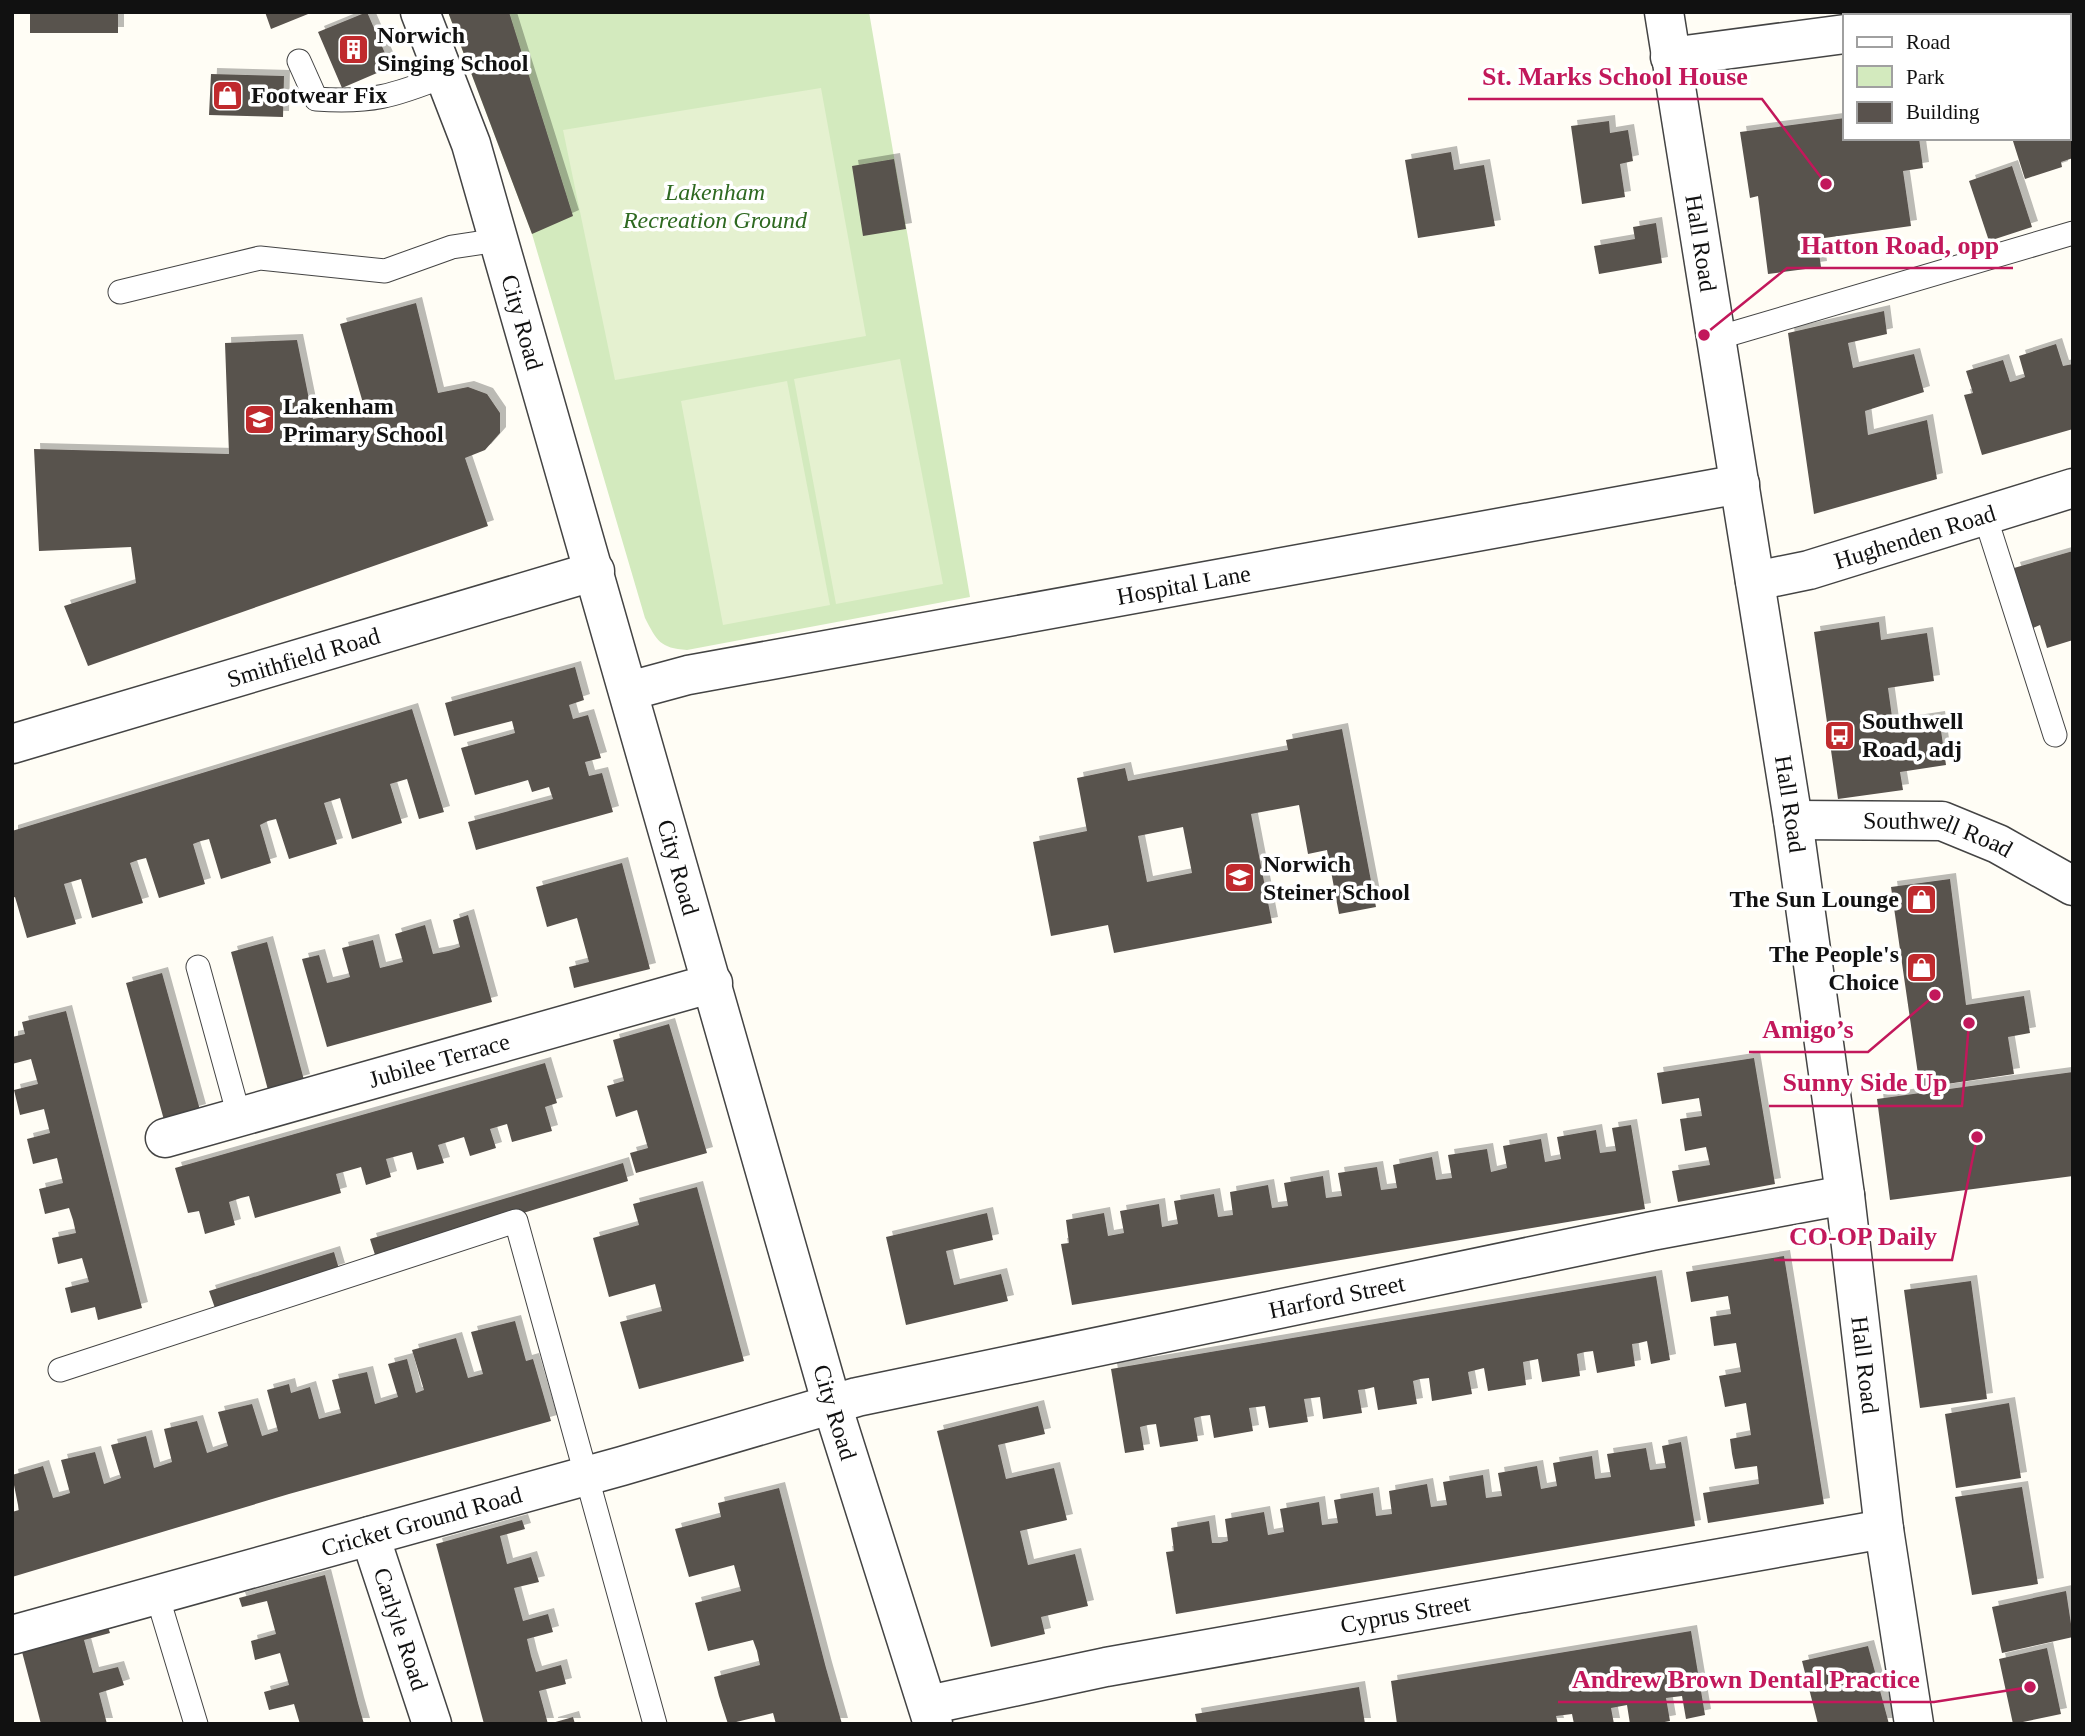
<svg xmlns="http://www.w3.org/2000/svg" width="2085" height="1736" viewBox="0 0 2085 1736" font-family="Georgia,serif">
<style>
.green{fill:#d3eabe}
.pitch{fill:#e5f1d0}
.building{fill:#59524d;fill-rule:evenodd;filter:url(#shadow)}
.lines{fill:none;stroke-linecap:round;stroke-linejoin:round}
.service-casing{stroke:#444;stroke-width:25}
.minor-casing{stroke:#444;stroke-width:41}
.tertiary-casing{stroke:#444;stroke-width:41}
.service{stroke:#fff;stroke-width:23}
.minor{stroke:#fff;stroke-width:38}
.tertiary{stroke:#fff;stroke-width:38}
.labels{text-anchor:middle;stroke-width:7;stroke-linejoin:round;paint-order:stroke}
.poi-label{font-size:24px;font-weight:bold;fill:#111;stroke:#fff;text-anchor:start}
.park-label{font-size:24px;font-style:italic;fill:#2e6921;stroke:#fff}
.street-label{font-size:24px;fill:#111;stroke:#fff}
.leader{fill:none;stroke:#c2185b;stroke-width:2.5}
.callout-dot{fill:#c2185b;stroke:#fff;stroke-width:2.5}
.callout-label{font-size:26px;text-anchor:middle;font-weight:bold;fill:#c2185b;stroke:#fff;stroke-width:7;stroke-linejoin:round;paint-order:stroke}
</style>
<defs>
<filter id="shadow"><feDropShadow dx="6" dy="-6" stdDeviation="0" flood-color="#0004"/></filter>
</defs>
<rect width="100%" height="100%" fill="#fffdf5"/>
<!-- green -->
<path class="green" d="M 448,12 L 869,12 L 970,597 L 687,650 C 660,648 657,641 645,618 L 532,234 Z"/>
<!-- pitch -->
<path class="pitch" d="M 821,88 L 866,336 L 615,380 L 563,130 Z
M 900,359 L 943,584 L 836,604 L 794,379 Z
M 787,381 L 830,605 L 723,625 L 681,401 Z"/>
<!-- building -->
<path class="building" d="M 30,12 L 118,12 L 118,33 L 30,33 Z
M 265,12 L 313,12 L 271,29 Z
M 367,12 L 391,67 L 342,88 L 318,32 Z
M 448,12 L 509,12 L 573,216 L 532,234 Z
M 211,74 L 284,76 L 283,117 L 209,115 Z
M 2073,102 L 2073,158 L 2061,162 L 2062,167 L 2025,179 L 2012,138 L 2069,138 L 2069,103 Z
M 1845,118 L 1845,138 L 1919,138 L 1923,168 L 1903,171 L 1911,226 L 1817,239 L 1821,267 L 1768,274 L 1758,196 L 1750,198 L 1740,132 Z
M 1609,121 L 1610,133 L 1628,130 L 1633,161 L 1620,164 L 1625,197 L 1582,204 L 1571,126 Z
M 1451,152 L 1454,170 L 1484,165 L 1495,226 L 1418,238 L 1405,160 Z
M 894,159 L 906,229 L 863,236 L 852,166 Z
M 2012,166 L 2032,227 L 1989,241 L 1969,181 Z
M 1656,223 L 1662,263 L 1599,274 L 1594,246 L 1635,239 L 1633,227 Z
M 416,303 L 438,393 L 468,387 L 487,394 L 500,413 L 500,433 L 485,450 L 465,458 L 488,526 L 88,666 L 64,606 L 136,583 L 131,547 L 39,551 L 34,449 L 229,454 L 225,343 L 297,340 L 313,419 L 365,410 L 340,324 Z
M 1884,311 L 1887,334 L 1848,343 L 1853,368 L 1914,354 L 1924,392 L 1865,411 L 1868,435 L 1927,420 L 1937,479 L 1814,514 L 1788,333 Z
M 2056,344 L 2063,366 L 2073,364 L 2073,429 L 1982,455 L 1964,395 L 1973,393 L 1966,371 L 2003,360 L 2010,382 L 2017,380 L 2025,377 L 2019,356 Z
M 2073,551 L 2073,640 L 2047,648 L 2040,625 L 2033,628 L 2014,568 Z
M 1879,622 L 1881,640 L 1927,633 L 1934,681 L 1888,688 L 1893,724 L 1939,717 L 1946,765 L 1900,772 L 1903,790 L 1838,799 L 1814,632 Z
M 575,667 L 584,700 L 569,705 L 573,719 L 588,715 L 601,758 L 585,762 L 589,776 L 602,773 L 613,812 L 476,850 L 468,822 L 553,799 L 549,787 L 532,792 L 528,780 L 475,795 L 461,748 L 515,733 L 512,721 L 454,736 L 445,703 Z
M 412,709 L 444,812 L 419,819 L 407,779 L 390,784 L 402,823 L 352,839 L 340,798 L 324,803 L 337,844 L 289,859 L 276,819 L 268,821 L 260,825 L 271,863 L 221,879 L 209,839 L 201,841 L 193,844 L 205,884 L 159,898 L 146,858 L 138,860 L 130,863 L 143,903 L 92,918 L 81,879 L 64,884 L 76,924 L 27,938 L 15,897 L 12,898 L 12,831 Z
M 1342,729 L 1376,907 L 1339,914 L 1327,850 L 1308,854 L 1299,805 L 1251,814 L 1272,923 L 1114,953 L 1108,925 L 1051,936 L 1033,842 L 1087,831 L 1077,778 L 1125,768 L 1128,781 L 1288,750 L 1286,740 ZM 1183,827 L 1192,873 L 1147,882 L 1138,836 Z
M 622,863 L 650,969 L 574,988 L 569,967 L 589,962 L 577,918 L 547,927 L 536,887 Z
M 1950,879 L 1966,1005 L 2024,996 L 2030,1033 L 2008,1037 L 2014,1074 L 1920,1088 L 1891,887 Z
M 468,915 L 492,1002 L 327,1047 L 302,959 L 319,955 L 327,983 L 340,980 L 350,977 L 342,948 L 373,940 L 380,968 L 392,965 L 403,962 L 395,934 L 425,925 L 433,954 L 448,951 L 460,947 L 453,920 Z
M 267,942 L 304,1080 L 268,1090 L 231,952 Z
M 162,973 L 200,1110 L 164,1120 L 126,983 Z
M 66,1011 L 142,1308 L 98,1320 L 95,1307 L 71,1313 L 65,1288 L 89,1282 L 82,1258 L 58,1264 L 52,1238 L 76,1233 L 73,1220 L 69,1208 L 45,1214 L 39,1189 L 63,1183 L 57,1158 L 33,1164 L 27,1139 L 50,1133 L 44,1109 L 20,1115 L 14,1090 L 38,1084 L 31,1059 L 12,1064 L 12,1037 L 25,1034 L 22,1022 Z
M 669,1024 L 707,1153 L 636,1173 L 630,1153 L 648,1148 L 637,1110 L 616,1117 L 607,1086 L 624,1081 L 613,1040 Z
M 1754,1058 L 1775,1184 L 1678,1202 L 1672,1171 L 1710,1165 L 1706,1147 L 1685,1151 L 1680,1119 L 1702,1116 L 1699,1098 L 1662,1104 L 1657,1073 Z
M 545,1063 L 557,1103 L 545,1107 L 552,1131 L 512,1142 L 507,1124 L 490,1129 L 496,1148 L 470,1156 L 464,1137 L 438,1145 L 444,1163 L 417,1170 L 412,1152 L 386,1159 L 391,1177 L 366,1185 L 361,1167 L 347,1171 L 336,1174 L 341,1193 L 255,1218 L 249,1196 L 241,1198 L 229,1202 L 235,1225 L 205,1234 L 199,1211 L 188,1213 L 175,1168 Z
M 2073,1072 L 2073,1176 L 1890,1200 L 1877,1099 Z
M 1631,1125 L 1645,1209 L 1072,1305 L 1061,1244 L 1069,1243 L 1066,1220 L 1104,1213 L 1108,1236 L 1124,1233 L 1120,1211 L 1159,1204 L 1162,1227 L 1178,1224 L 1174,1201 L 1214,1194 L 1218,1217 L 1233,1215 L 1230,1192 L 1268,1185 L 1272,1208 L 1288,1206 L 1284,1183 L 1323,1176 L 1326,1198 L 1342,1196 L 1338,1173 L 1377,1167 L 1381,1190 L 1397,1188 L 1393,1165 L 1432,1157 L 1436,1180 L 1452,1178 L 1448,1155 L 1487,1149 L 1491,1172 L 1507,1168 L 1503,1146 L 1541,1139 L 1545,1162 L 1561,1159 L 1557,1137 L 1596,1130 L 1600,1153 L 1616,1151 L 1612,1128 Z
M 623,1163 L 628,1181 L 376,1258 L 370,1239 Z
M 697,1187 L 744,1361 L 639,1389 L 620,1322 L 662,1311 L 655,1284 L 609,1297 L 593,1238 L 639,1225 L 633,1204 Z
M 987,1213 L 993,1240 L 946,1251 L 954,1285 L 1001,1274 L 1008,1301 L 906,1325 L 886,1237 Z
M 334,1252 L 339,1269 L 215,1308 L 209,1291 Z
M 1784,1256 L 1824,1504 L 1708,1523 L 1703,1493 L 1759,1484 L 1757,1466 L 1735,1469 L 1732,1454 L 1730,1439 L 1751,1435 L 1746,1403 L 1725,1407 L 1722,1391 L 1719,1376 L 1741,1372 L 1736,1343 L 1714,1346 L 1710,1317 L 1731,1314 L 1728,1296 L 1691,1302 L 1686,1272 Z
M 1656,1276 L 1670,1360 L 1651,1364 L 1647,1341 L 1639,1343 L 1632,1344 L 1635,1366 L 1597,1373 L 1593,1351 L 1585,1352 L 1577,1354 L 1580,1376 L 1542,1382 L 1538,1359 L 1523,1362 L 1526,1385 L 1488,1391 L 1484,1368 L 1468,1372 L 1472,1394 L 1432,1401 L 1429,1378 L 1420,1379 L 1413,1381 L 1417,1404 L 1378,1410 L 1374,1387 L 1366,1389 L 1358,1390 L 1362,1413 L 1323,1419 L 1320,1397 L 1304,1399 L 1308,1422 L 1269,1428 L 1265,1406 L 1249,1408 L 1253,1431 L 1214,1438 L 1210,1415 L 1202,1416 L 1194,1418 L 1198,1441 L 1160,1447 L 1156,1424 L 1148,1425 L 1140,1427 L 1144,1450 L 1125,1453 L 1111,1369 Z
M 1971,1281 L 1987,1399 L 1920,1408 L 1904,1290 Z
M 515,1321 L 526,1361 L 533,1359 L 551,1421 L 289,1494 L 12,1577 L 12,1512 L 19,1510 L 12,1475 L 43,1466 L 53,1498 L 61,1496 L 70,1493 L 61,1460 L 95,1452 L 104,1484 L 121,1478 L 111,1445 L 146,1436 L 154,1468 L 172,1462 L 164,1429 L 197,1421 L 207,1453 L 228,1446 L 218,1412 L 252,1404 L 262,1436 L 278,1431 L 267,1390 L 289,1384 L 291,1393 L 310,1387 L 319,1419 L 341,1413 L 332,1380 L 367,1372 L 375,1404 L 398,1397 L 388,1364 L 407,1359 L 416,1393 L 424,1390 L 412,1350 L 456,1338 L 468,1378 L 483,1374 L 471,1332 Z
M 2009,1403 L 2021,1478 L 1956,1488 L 1945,1414 Z
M 1038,1406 L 1045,1434 L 998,1445 L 1006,1479 L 1054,1468 L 1067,1520 L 1020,1531 L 1028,1565 L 1075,1554 L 1088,1606 L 1041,1617 L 1045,1634 L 991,1647 L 937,1431 Z
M 1681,1442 L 1695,1526 L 1176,1614 L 1166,1552 L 1174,1551 L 1171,1528 L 1209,1521 L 1212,1543 L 1220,1543 L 1228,1541 L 1225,1519 L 1264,1512 L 1268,1535 L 1284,1532 L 1280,1509 L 1319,1502 L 1322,1525 L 1338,1523 L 1334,1500 L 1373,1493 L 1376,1516 L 1392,1514 L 1389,1491 L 1427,1484 L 1431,1507 L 1447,1505 L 1443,1482 L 1483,1475 L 1486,1498 L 1502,1496 L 1498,1473 L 1537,1466 L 1541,1489 L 1557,1486 L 1553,1463 L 1592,1456 L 1595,1479 L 1611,1477 L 1607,1454 L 1646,1448 L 1650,1470 L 1666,1468 L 1662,1446 Z
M 2022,1487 L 2038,1584 L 1972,1595 L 1955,1497 Z
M 779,1488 L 826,1668 L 842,1724 L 776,1724 L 773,1713 L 728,1724 L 719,1696 L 714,1677 L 760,1665 L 757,1651 L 753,1640 L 708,1651 L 695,1603 L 741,1591 L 734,1565 L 689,1577 L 675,1529 L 721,1517 L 718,1503 Z
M 522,1520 L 525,1529 L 500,1536 L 507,1564 L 531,1557 L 539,1582 L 514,1588 L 523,1621 L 548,1614 L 553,1632 L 527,1639 L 531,1656 L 536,1672 L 561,1665 L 566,1684 L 539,1691 L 548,1724 L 484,1724 L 436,1544 Z
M 325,1575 L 358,1703 L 364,1724 L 300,1724 L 294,1704 L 269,1710 L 264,1692 L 289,1685 L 280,1653 L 255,1660 L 251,1641 L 276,1634 L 267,1601 L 242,1607 L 239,1598 Z
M 2066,1591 L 2073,1637 L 2002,1653 L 1992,1607 Z
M 107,1624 L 110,1633 L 84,1640 L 93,1673 L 118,1667 L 124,1685 L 99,1693 L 107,1724 L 41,1724 L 21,1648 Z
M 1691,1631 L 1705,1715 L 1686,1719 L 1682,1696 L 1666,1698 L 1670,1721 L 1654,1724 L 1630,1724 L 1627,1705 L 1611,1708 L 1614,1724 L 1574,1724 L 1572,1714 L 1556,1716 L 1558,1724 L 1397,1724 L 1391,1681 Z
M 1868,1646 L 1889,1724 L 1818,1724 L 1802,1661 Z
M 2047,1648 L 2061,1714 L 2013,1724 L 1999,1659 Z
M 1359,1687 L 1365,1724 L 1197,1724 L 1195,1714 Z
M 573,1717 L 575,1724 L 552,1724 L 552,1723 Z"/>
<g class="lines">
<defs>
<path id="service" d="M 299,61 L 316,99 C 371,103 394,96 444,76
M 120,292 L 260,258 L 385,271 L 452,247 L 498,240
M 1717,338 L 2073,233
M 1985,516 L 2055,735
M 198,967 L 239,1116
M 60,1370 L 516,1221 L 655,1724
M 157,1595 L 196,1724"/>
<g id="minor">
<path d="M 1942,16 L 1955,12"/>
<path d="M 1670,57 L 1845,34"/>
<path id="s1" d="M 1755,581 L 1809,570 L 2073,488"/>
<path id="s2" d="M 629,691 L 688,675 L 1740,484"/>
<path id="s3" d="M 12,744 L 595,571"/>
<path id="s4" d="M 1793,820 L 1942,821 L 1998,844 L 2073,886"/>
<path id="s5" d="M 165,1138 L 713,983"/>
<path id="s6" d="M 370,1536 L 432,1724"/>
<path id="s7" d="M 12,1635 L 622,1466 L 857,1397 L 1652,1231 L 1845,1195"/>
<path id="s8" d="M 928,1705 L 1106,1667 L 1884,1529"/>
</g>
<g id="tertiary">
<path id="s9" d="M 420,12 L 471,144 L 832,1405 L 933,1724"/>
<path id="s10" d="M 1664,12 L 1793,820 L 1845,1195 L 1884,1529 L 1914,1724"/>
</g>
</defs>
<!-- service casing -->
<use href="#service" class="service-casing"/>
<!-- minor casing -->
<use href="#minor" class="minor-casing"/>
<!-- tertiary casing -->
<use href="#tertiary" class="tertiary-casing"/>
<!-- service -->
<use href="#service" class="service"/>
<!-- minor -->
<use href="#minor" class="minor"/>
<!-- tertiary -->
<use href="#tertiary" class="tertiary"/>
</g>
<!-- icons -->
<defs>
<symbol id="building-square" viewBox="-11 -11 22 22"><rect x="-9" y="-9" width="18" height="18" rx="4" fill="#c02a2d" stroke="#fff"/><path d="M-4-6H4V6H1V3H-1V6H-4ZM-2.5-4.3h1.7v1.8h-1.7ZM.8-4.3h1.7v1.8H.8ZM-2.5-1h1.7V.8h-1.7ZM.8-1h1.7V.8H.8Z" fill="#fff"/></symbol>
<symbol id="shop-square" viewBox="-11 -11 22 22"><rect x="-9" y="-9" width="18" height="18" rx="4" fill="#c02a2d" stroke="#fff"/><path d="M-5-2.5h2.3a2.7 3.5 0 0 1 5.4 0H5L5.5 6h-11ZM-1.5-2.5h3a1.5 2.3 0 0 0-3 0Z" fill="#fff"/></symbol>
<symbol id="school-square" viewBox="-11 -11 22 22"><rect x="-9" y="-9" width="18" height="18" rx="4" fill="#c02a2d" stroke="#fff"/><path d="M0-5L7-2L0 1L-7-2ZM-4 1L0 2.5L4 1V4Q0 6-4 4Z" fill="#fff"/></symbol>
<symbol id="bus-square" viewBox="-11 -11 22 22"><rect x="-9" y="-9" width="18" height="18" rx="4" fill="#c02a2d" stroke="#fff"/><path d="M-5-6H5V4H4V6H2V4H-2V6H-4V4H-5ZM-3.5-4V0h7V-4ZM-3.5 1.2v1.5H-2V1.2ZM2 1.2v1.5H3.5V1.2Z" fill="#fff"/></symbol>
</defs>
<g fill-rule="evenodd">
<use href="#building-square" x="336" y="32" width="35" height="35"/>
<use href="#shop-square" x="210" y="78" width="35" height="35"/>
<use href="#school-square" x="242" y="402" width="35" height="35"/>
<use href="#bus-square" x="1822" y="718" width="35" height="35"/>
<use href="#school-square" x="1222" y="860" width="35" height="35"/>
<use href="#shop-square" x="1904" y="882" width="35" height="35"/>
<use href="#shop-square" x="1904" y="950" width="35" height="35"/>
</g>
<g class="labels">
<!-- poi labels -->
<g class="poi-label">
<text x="377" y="43">Norwich<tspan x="377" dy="28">Singing School</tspan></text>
<text x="251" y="103">Footwear Fix</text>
<text x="283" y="414">Lakenham<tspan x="283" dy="28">Primary School</tspan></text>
<text x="1862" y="729">Southwell<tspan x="1862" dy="28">Road, adj</tspan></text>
<text x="1263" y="872">Norwich<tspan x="1263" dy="28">Steiner School</tspan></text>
<text x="1899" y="907" text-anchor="end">The Sun Lounge</text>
<text x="1899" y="962" text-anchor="end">The People's<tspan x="1899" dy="28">Choice</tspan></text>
</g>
<!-- park labels -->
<g class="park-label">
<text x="715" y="200">Lakenham<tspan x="715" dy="28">Recreation Ground</tspan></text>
</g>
<!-- street labels -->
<g class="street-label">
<text dy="8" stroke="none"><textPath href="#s10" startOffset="234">Hall Road</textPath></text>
<text dy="8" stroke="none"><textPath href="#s9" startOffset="327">City Road</textPath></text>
<text dy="8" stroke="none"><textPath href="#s1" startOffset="166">Hughenden Road</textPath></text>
<text dy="8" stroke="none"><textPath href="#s2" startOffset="565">Hospital Lane</textPath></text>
<text dy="8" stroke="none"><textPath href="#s3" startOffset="304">Smithfield Road</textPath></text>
<text dy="8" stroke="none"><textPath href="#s10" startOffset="802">Hall Road</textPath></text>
<text dy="8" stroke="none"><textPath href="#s4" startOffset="147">Southwell Road</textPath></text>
<text dy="8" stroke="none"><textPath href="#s9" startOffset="894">City Road</textPath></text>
<text dy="8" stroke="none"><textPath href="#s5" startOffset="285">Jubilee Terrace</textPath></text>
<text dy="8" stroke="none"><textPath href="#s7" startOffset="1368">Harford Street</textPath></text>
<text dy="8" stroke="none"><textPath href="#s10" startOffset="1368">Hall Road</textPath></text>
<text dy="8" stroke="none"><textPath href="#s9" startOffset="1461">City Road</textPath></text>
<text dy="8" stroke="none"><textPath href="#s7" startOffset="425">Cricket Ground Road</textPath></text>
<text dy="8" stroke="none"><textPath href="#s8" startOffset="486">Cyprus Street</textPath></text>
<text dy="8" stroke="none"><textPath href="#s6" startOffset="98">Carlyle Road</textPath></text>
</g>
</g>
<!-- callouts -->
<path class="leader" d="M1826 184L1762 99H1468M1704 335L1787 268H2013M1935 995L1868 1052H1749M1969 1023L1962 1106H1769M1977 1137L1952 1260H1774M2030 1687L1934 1702H1558"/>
<g class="callout-dot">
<circle cx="1826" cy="184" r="7"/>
<circle cx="1704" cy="335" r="7"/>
<circle cx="1935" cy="995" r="7"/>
<circle cx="1969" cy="1023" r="7"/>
<circle cx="1977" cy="1137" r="7"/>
<circle cx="2030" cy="1687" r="7"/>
</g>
<g class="callout-label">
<text x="1615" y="85">St. Marks School House</text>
<text x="1900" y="254">Hatton Road, opp</text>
<text x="1808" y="1038">Amigo’s</text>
<text x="1865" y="1091">Sunny Side Up</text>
<text x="1863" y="1245">CO-OP Daily</text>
<text x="1746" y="1688">Andrew Brown Dental Practice</text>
</g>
<!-- border -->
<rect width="2085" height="1736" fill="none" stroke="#111111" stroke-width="28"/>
<!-- legend -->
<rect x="1843" y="14" width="228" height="126" fill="#ffffff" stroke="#a0a0a0" stroke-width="2"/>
<rect x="1857" y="37" width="35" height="10" fill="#ffffff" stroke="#a0a0a0" stroke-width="2"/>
<text x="1906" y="49" font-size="21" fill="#111111">Road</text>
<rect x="1857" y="66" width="35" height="21" fill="#d3eabe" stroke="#a0a0a0" stroke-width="2"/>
<text x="1906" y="84" font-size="21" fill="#111111">Park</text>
<rect x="1857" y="102" width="35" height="21" fill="#59524d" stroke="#a0a0a0" stroke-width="2"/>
<text x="1906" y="119" font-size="21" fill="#111111">Building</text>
</svg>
